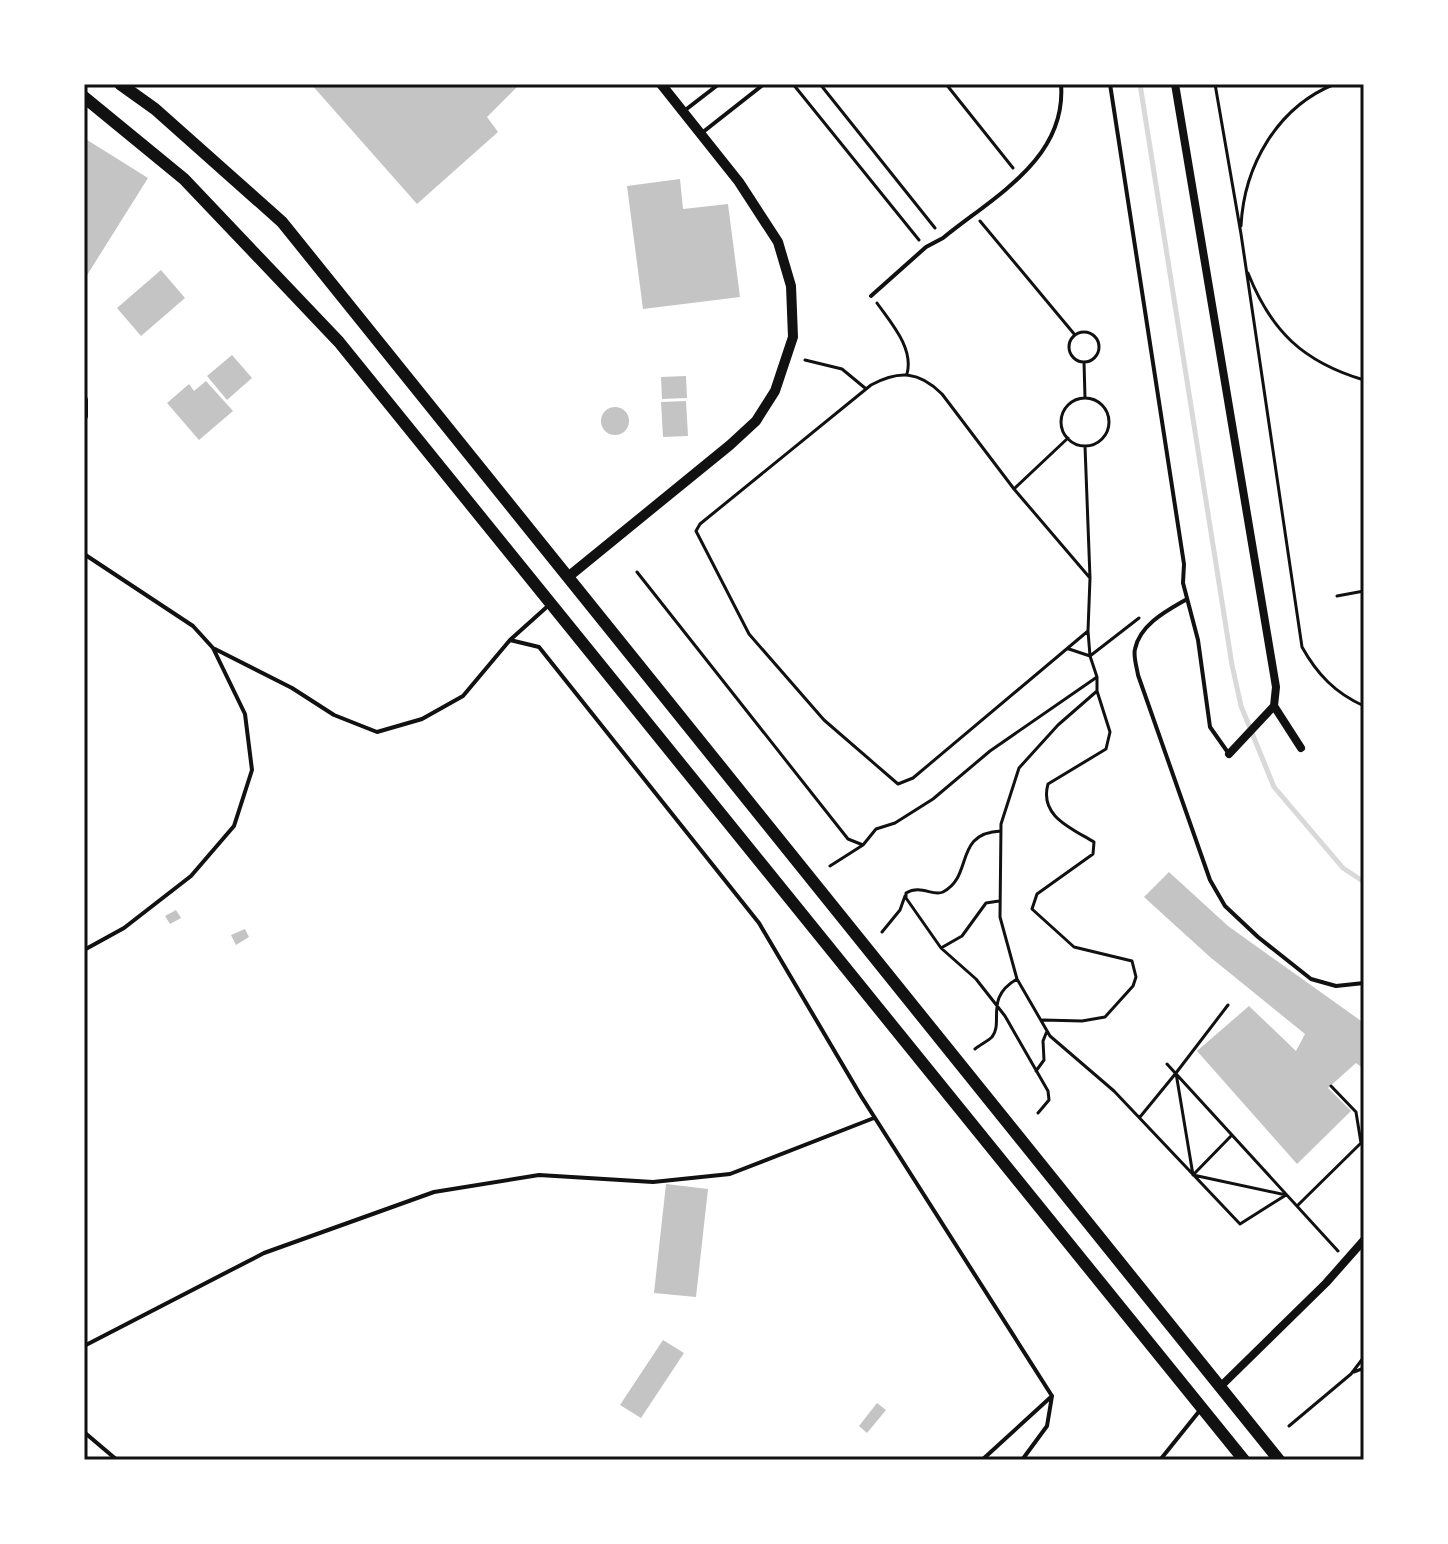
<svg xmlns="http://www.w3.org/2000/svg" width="1448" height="1544" viewBox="0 0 1448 1544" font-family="Merriweather,serif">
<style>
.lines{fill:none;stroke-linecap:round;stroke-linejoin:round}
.stream{stroke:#d9d9d9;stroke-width:5}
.building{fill:#c4c4c4}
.path{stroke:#111;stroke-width:3}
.service{stroke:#111;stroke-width:4}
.minor{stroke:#111;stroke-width:8}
.tertiary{stroke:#111;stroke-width:10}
.primary{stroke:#111;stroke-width:12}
.neatline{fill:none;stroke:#111;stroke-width:3}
</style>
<rect width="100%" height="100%" fill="#fff"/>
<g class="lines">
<!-- stream -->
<path class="stream" d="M 1140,84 L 1232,665 L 1241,706 L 1274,787 L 1343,868 L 1364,882"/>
</g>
<!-- building -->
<path class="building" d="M 311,84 L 520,84 L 487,117 L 498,132 L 417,204 Z
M 84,138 L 148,178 L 84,280 Z
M 680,179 L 683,209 L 728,204 L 740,297 L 643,309 L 627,186 Z
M 161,270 L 185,298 L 141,336 L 117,308 Z
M 232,355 L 252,378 L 227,400 L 207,376 Z
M 686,376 L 687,398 L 662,399 L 661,377 Z
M 206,381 L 233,411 L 199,440 L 167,403 L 189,384 L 194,391 Z
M 686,401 L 688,436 L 663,437 L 661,402 Z
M601 421a14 14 0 1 1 28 0a14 14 0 1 1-28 0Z
M 1169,872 L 1228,926 L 1364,1023 L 1364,1069 L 1356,1063 L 1328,1088 L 1351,1111 L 1297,1164 L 1197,1051 L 1249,1006 L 1296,1051 L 1305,1034 L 1210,957 L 1144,897 Z
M 176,910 L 181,918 L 170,924 L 165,916 Z
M 245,929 L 249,937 L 236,945 L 231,935 Z
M 666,1184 L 708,1189 L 696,1297 L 654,1293 Z
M 663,1340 L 684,1353 L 641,1418 L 620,1405 Z
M 877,1403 L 886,1410 L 867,1433 L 859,1426 Z"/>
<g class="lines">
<!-- path -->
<path class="path" d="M 793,84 L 919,240
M 820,84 L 935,228
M 946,84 L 1013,168
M 1215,84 L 1241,234 L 1302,647 C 1317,674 1335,693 1364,706
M 980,221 L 1075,335
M 1241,226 C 1244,166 1277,107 1335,84
M 1248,273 C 1271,331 1303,362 1364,380
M 877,303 C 891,323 914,348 907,374
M1069 347a15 15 0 1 1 30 0a15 15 0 1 1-30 0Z
M 805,360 L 842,369 L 865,388
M 1084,362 L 1085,398
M1061 422a24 24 0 1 1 48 0a24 24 0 1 1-48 0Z
M 1015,488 L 1068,438
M 637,572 L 848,839 L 863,845
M 1337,596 L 1364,591
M 1088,631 L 913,778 L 898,784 L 824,720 L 749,634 L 696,531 L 700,524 L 871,385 C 899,370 919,371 942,394 L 1014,489 L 1090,578
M 1069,649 L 1090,656 L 1139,618
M 1097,691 L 1058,725 L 1019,768 L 1001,824 L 1000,917 L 1017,979 L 1050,1036 L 1114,1091 L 1240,1224 L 1286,1195 L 1193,1175
M 1001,831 C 953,833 974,876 943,892 C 933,897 921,884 906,893 L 906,898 L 941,948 L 976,979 L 1005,1016 L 1048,1091 L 1049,1100 L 1038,1113
M 830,866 L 863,845 L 876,829 L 895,823 L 933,799 L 990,751 L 1097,677
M 882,932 L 900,910 L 905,896
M 941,948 L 962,936 L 986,903 L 999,901
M 1043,1020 L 1082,1021 L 1105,1017 L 1133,986 L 1136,977 L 1132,961 L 1074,947 L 1032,909 L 1037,894 L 1093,854 L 1094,842 C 1071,828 1039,816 1048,784 L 1106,749 L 1110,732 L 1097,691 L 1097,677 L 1090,656 L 1088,631 L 1090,578 L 1085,446
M 975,1049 C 980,1045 988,1041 992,1037 C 1004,1022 984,998 1017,979
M 1167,1064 L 1338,1251
M 1036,1071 L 1044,1060 L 1043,1041 L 1047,1031
M 1176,1073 L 1228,1005
M 1140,1117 L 1176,1073 L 1193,1175
M 1193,1175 L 1231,1136
M 1297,1206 L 1361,1143 L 1356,1112 L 1331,1086
M 1354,1372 L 1364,1368
M 1289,1426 L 1351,1374 L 1364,1357
M 1360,1460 L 1364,1459"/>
<!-- service -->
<path class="service" d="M 1110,84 L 1184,564 L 1183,583 L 1198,640 L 1210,727 L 1229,754
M 684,111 L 719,84
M 703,132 L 764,84
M 871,296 L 926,247 L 943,238 C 993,197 1067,159 1061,84
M 84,554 L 193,626 L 213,648 L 245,714 L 252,770 L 234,826 L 191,876 L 124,928 L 84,950
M 1187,599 C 1168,610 1140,624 1135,649 C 1133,656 1137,668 1138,675 L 1210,880 L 1225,906 L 1258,937 L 1311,979 L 1336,986 L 1364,983
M 549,605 L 510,640 L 539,647 L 759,923 L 861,1096 L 1052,1396 L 982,1460
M 215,649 L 292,688 L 334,715 L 377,732 L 422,719 L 463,696 L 510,640
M 84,1346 L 264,1253 L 434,1192 L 539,1175 L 653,1182 L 730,1174 L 874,1118
M 84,1432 L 117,1460
M 1022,1460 L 1047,1426 L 1052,1396
M 1160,1460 L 1201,1409"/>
<!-- minor -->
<path class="minor" d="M 1175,84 L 1276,687 L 1274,706 L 1229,754
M 84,400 L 84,416
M 1274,706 L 1301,748
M 1220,1387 L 1326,1283 L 1364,1240"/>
<!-- tertiary -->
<path class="tertiary" d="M 568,577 L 730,445 L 756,421 L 775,391 L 793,337 L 791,286 L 778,242 L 739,182 L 661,84"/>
<!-- primary -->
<path class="primary" d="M 120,84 L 155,109 L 282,222 L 1279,1460
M 84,97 L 184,179 L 339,342 L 1244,1460"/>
</g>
<!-- border -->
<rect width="1448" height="1544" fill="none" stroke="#ffffff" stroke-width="172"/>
<rect x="86" y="86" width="1276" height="1372" class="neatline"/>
</svg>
